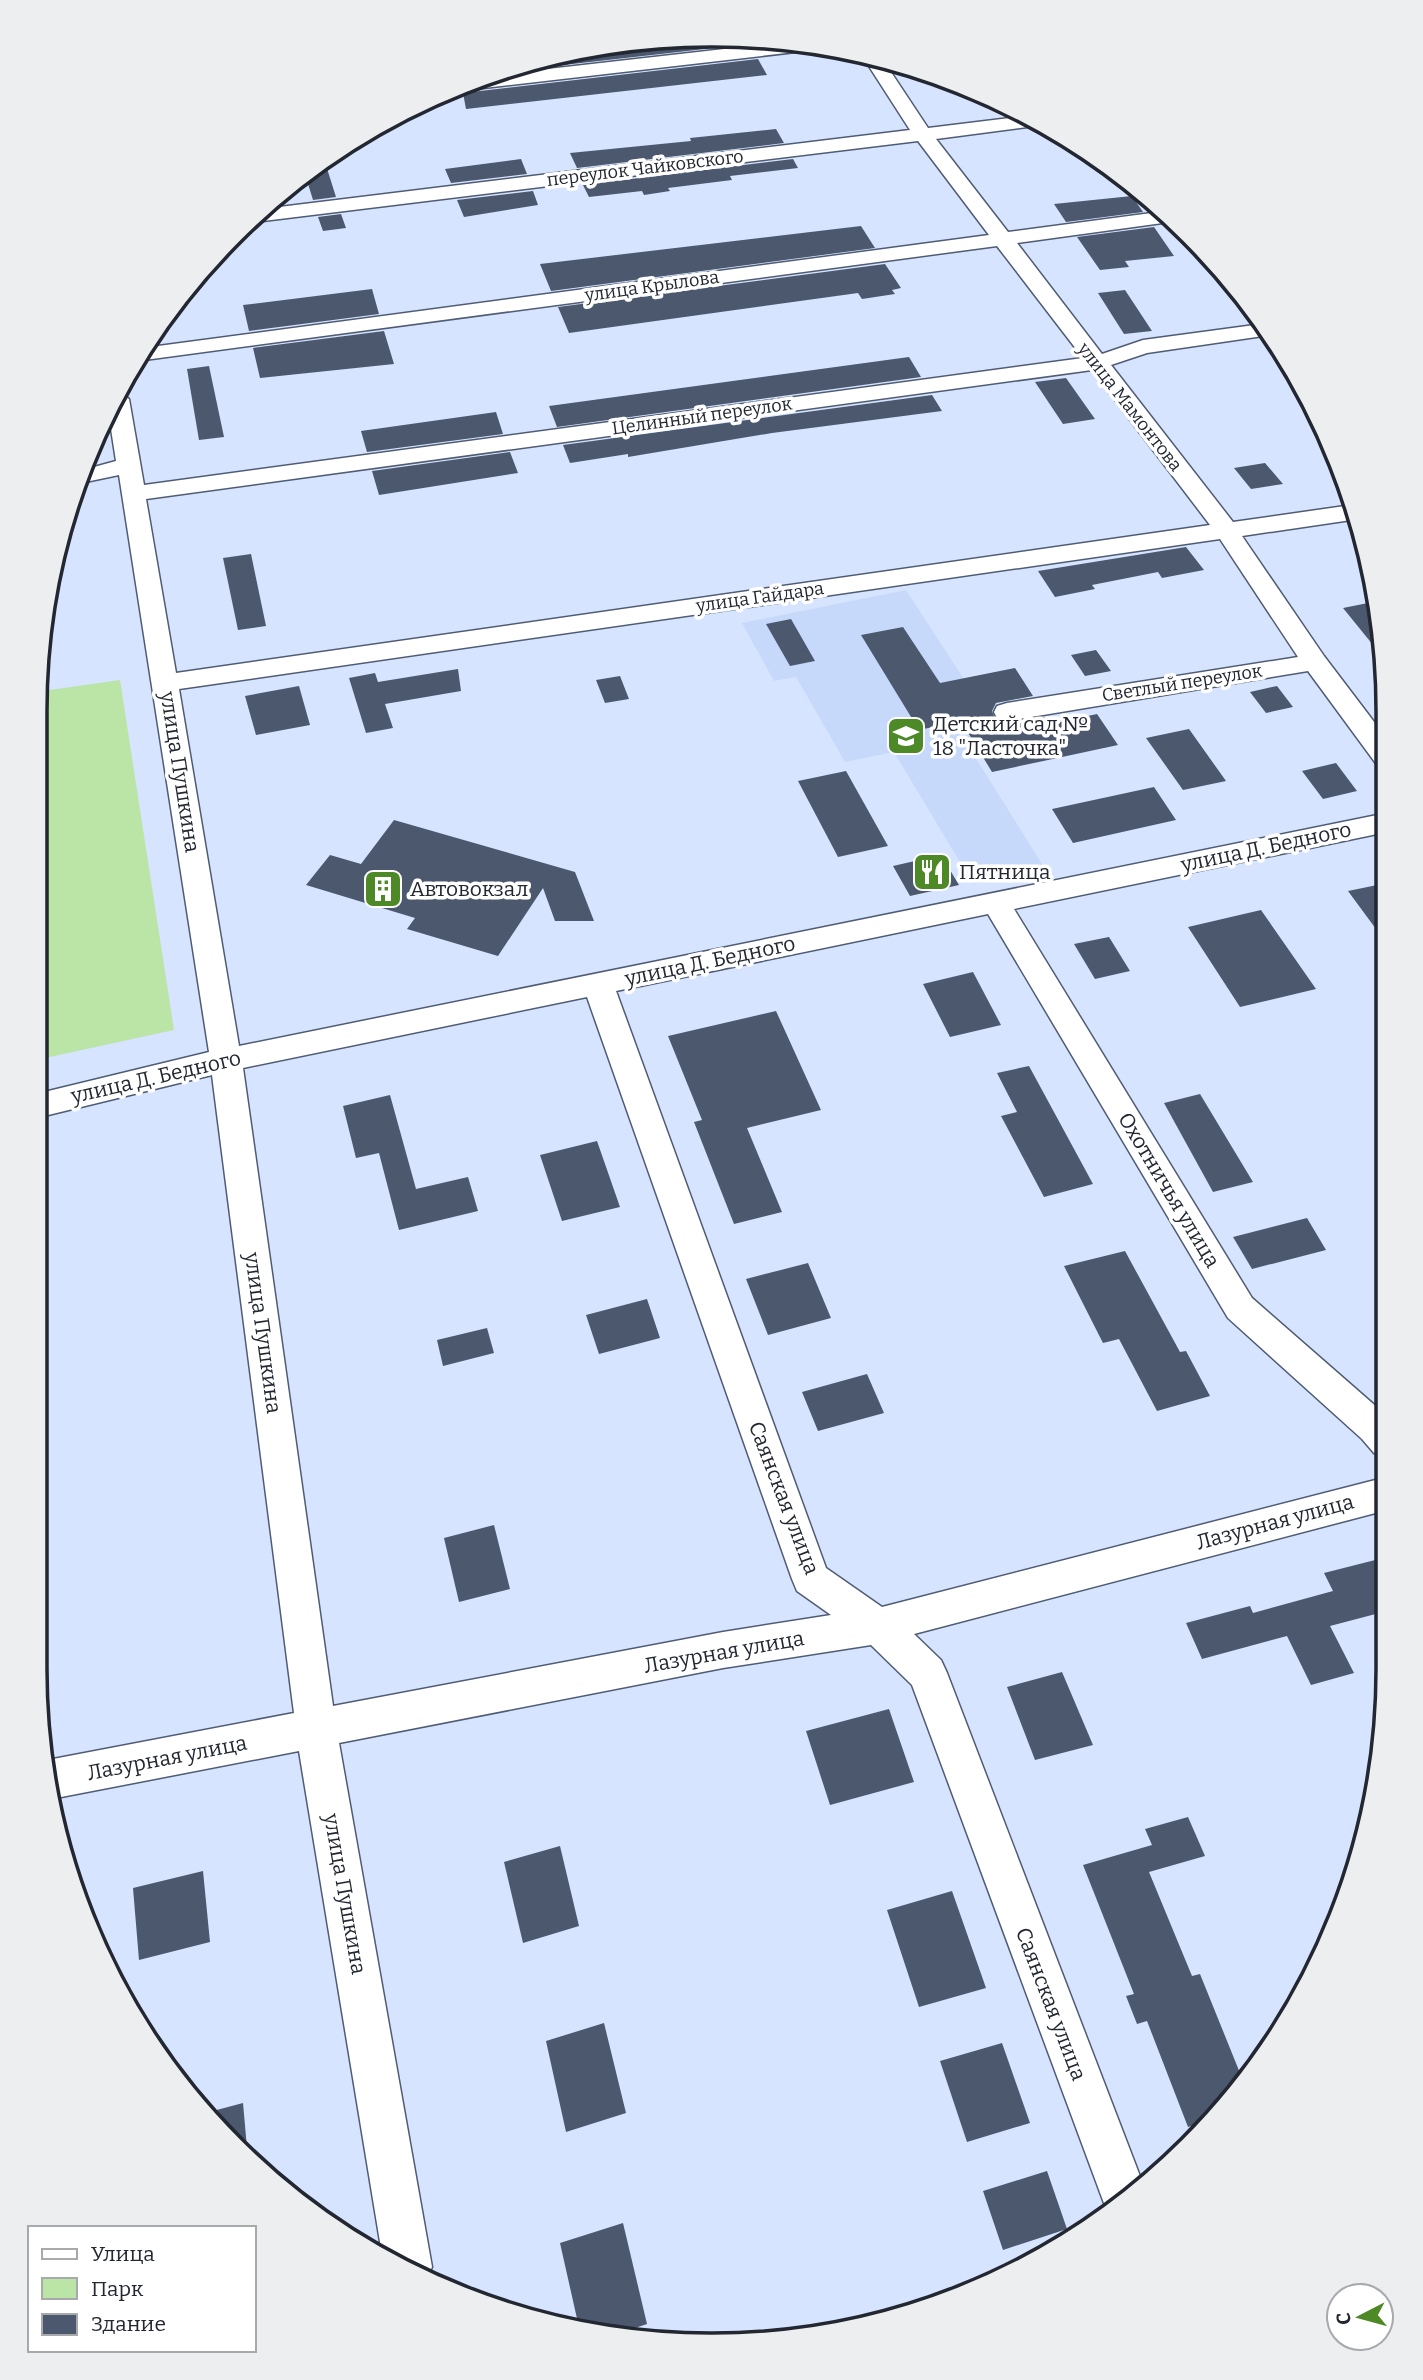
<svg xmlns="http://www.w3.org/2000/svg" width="1423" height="2380" viewBox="0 0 1423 2380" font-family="Bitter,serif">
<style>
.built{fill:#c7d9fa}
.green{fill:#bbe4a7}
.building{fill:#4c586e}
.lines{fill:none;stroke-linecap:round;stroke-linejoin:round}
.minor-casing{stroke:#505c73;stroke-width:3}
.minor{fill:#fff;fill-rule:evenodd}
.labels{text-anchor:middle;stroke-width:7;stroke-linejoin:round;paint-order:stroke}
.far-street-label{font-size:18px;fill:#222731;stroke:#fff}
.poi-label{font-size:21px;fill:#222731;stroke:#fff;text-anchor:start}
.street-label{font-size:21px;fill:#222731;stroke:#fff}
.rim{fill:none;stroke:#222731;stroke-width:3.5}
</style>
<rect width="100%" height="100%" fill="#d6e4ff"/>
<!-- built -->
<path class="built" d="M 906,590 L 999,733 L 965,741 L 1044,867 L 973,884 L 894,752 L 845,762 L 796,677 L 774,681 L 742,623 Z"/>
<!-- green -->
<path class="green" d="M 120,680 L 174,1030 L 36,1060 L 36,692 Z"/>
<!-- building -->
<path class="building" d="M 711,35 L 746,38 L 749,44 L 501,72 L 580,48 Z
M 758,59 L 767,75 L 466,109 L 463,93 Z
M 776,129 L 784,143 L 577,168 L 570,153 L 691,141 L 690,138 Z
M 324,159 L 336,197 L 313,200 L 305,174 Z
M 521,159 L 527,174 L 451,183 L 445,169 Z
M 793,159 L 798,168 L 730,176 L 732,180 L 668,188 L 670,191 L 644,195 L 642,191 L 589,197 L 583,185 Z
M 533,191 L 538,205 L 464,217 L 457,200 Z
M 1132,196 L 1143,212 L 1066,222 L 1054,204 Z
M 341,214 L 346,228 L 323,231 L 318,217 Z
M 861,226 L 875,248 L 551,291 L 540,264 Z
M 1154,227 L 1174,256 L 1125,261 L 1129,267 L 1100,270 L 1077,237 Z
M 885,264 L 901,288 L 892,290 L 895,294 L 862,299 L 858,293 L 569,333 L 558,307 Z
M 372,289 L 379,314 L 249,331 L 243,305 Z
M 1125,290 L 1152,331 L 1124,334 L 1098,293 Z
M 384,331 L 394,364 L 260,378 L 253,348 Z
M 909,357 L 921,377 L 557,427 L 549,406 Z
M 209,366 L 224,437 L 199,440 L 187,369 Z
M 1066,378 L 1095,419 L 1063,424 L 1035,382 Z
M 932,395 L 942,411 L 772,433 L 628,457 L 628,454 L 570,463 L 563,445 Z
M 496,412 L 503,434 L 367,452 L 361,431 Z
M 510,452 L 518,473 L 379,495 L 372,471 Z
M 1265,463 L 1283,484 L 1251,489 L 1234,468 Z
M 1186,547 L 1204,570 L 1162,578 L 1158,572 L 1092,585 L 1095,589 L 1055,597 L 1038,571 Z
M 251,554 L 266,626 L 238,630 L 223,558 Z
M 1368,603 L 1378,615 L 1386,661 L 1343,608 Z
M 791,619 L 815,661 L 790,666 L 766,624 Z
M 903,627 L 940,683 L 1015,668 L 1033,696 L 996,703 L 992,711 L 996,721 L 1007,724 L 1047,717 L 1051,724 L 1097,714 L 1118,745 L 992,772 L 961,721 L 919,730 L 861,635 Z
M 1096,650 L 1111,671 L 1085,676 L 1071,655 Z
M 458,669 L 461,691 L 385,704 L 393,728 L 366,733 L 349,678 L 375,673 L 378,682 Z
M 620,676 L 629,699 L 605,703 L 596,680 Z
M 299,686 L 310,725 L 256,735 L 245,696 Z
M 1277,686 L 1293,707 L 1266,713 L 1250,692 Z
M 1189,729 L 1226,781 L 1183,790 L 1146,738 Z
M 1336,763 L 1357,791 L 1323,799 L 1302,771 Z
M 846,771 L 888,846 L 838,857 L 798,781 Z
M 1154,787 L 1176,820 L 1073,843 L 1052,809 Z
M 394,820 L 575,872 L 594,921 L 555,921 L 543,888 L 498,956 L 407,929 L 415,918 L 306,885 L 330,855 L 361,864 Z
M 941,855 L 959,885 L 910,896 L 893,866 Z
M 1387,883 L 1387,944 L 1348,891 Z
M 1261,910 L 1316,989 L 1240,1007 L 1188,927 Z
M 1109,937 L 1130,971 L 1095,979 L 1074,944 Z
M 973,972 L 1001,1025 L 950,1037 L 923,984 Z
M 776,1011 L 821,1110 L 747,1128 L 782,1212 L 734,1224 L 694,1122 L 702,1120 L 668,1036 Z
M 1029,1066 L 1093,1184 L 1044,1197 L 1001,1116 L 1017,1112 L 997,1073 Z
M 1200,1094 L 1253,1182 L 1213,1192 L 1164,1103 Z
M 390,1095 L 416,1189 L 468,1177 L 478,1211 L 399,1230 L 379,1153 L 356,1158 L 343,1106 Z
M 597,1141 L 620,1207 L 562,1221 L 540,1155 Z
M 1307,1218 L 1326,1250 L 1252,1269 L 1233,1237 Z
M 1125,1251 L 1180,1352 L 1186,1351 L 1210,1396 L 1157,1411 L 1119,1339 L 1103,1343 L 1064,1266 Z
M 808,1263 L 831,1318 L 768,1335 L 746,1279 Z
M 647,1299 L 660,1338 L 599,1354 L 586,1315 Z
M 487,1328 L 494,1353 L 443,1366 L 437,1340 Z
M 867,1374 L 884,1413 L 818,1431 L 802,1392 Z
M 494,1525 L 510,1589 L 459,1602 L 444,1538 Z
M 1387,1557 L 1387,1611 L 1330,1626 L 1354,1673 L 1311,1685 L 1287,1636 L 1202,1659 L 1186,1623 L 1250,1606 L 1253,1613 L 1333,1591 L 1324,1573 Z
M 1062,1672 L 1093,1745 L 1035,1760 L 1007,1687 Z
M 889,1709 L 914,1782 L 830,1805 L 806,1731 Z
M 1188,1817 L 1205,1856 L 1149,1872 L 1192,1976 L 1200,1974 L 1242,2078 L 1201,2123 L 1188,2127 L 1147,2021 L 1137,2024 L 1126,1996 L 1134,1994 L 1083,1865 L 1152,1845 L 1145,1829 Z
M 560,1846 L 579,1926 L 523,1943 L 504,1862 Z
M 203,1871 L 210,1942 L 139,1960 L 133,1888 Z
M 952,1891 L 986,1988 L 919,2007 L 887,1910 Z
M 604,2023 L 626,2113 L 566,2132 L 546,2041 Z
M 1002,2043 L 1030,2123 L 967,2142 L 940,2061 Z
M 243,2103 L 247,2148 L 209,2112 Z
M 1047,2171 L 1067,2229 L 1003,2250 L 983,2191 Z
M 623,2223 L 647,2324 L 626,2331 L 578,2323 L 560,2243 Z"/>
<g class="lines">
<defs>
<path id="minor" d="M 787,42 L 821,46 L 813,50 L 457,91 L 450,88 L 487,76 Z
M 865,54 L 883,60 L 928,128 L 1026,116 L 1043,125 L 936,139 L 1008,232 L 1159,212 L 1170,222 L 1017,243 L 1102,354 L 1143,340 L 1262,324 L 1270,335 L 1147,353 L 1111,365 L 1233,522 L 1352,505 L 1358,519 L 1242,536 L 1324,656 L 1387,739 L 1387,768 L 1377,765 L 1308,671 L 1007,721 L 997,718 L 994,712 L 997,706 L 1007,703 L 1298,657 L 1220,539 L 179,689 L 239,1046 L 1387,813 L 1387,832 L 1014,909 L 1252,1298 L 1387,1416 L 1387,1458 L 1374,1453 L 1362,1439 L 1228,1318 L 988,914 L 616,991 L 826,1568 L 882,1607 L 1387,1477 L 1387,1510 L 914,1634 L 941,1660 L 947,1673 L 1143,2184 L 1123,2205 L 1108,2214 L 912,1685 L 871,1645 L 723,1668 L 339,1743 L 432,2267 L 428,2276 L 382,2254 L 299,1751 L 56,1798 L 50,1760 L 53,1759 L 294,1713 L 212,1075 L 36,1118 L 36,1094 L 209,1052 L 119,475 L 76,484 L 83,470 L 116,461 L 109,416 L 121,393 L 129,399 L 144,485 L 1083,358 L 997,246 L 137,361 L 143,348 L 989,235 L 918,141 L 255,222 L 249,220 L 263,209 L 910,130 L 863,57 ZM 1092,370 L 1210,525 L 176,673 L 146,499 ZM 587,997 L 792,1579 L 797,1591 L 831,1615 L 723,1632 L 333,1706 L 243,1068 Z"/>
</defs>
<!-- minor casing -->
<use href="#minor" class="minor-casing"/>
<!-- minor -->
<use href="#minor" class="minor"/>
</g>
<!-- icons -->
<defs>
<symbol id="school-square" viewBox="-11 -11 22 22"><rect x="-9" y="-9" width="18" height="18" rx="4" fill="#4e8927" stroke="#fff"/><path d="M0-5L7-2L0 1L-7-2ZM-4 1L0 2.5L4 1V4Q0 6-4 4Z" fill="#fff"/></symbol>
<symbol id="restaurant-square" viewBox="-11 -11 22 22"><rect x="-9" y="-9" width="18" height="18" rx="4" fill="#4e8927" stroke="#fff"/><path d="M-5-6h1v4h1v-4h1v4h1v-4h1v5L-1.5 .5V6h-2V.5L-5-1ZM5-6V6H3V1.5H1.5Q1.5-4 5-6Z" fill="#fff"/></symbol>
<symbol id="building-square" viewBox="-11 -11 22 22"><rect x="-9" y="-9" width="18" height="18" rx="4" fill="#4e8927" stroke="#fff"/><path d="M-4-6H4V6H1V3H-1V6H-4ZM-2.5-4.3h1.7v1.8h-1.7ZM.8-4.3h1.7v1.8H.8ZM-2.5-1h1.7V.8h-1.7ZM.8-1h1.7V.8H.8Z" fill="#fff"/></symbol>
</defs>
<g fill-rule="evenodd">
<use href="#school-square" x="884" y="714" width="44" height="44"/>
<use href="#restaurant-square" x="910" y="850" width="44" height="44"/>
<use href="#building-square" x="361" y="867" width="44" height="44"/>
</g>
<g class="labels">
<!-- far-street labels -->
<g class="far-street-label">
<text transform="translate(645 168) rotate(-7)" y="6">переулок Чайковского</text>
<text transform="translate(652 286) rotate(-8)" y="6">улица Крылова</text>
<text transform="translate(1130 407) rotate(52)" y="6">улица Мамонтова</text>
<text transform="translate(702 416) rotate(-8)" y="6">Целинный переулок</text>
<text transform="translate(760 597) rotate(-8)" y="6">улица Гайдара</text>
<text transform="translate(1182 683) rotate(-9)" y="6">Светлый переулок</text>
</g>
<!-- poi labels -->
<g class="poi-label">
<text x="933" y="731">Детский сад №<tspan x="933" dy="24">18 "Ласточка"</tspan></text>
<text x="959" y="879">Пятница</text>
<text x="410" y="896">Автовокзал</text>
</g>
<!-- street labels -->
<g class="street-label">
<text transform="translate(180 772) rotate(81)" y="7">улица Пушкина</text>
<text transform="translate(1266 847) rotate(-12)" y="7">улица Д. Бедного</text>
<text transform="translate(710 961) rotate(-12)" y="7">улица Д. Бедного</text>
<text transform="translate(156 1077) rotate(-13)" y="7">улица Д. Бедного</text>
<text transform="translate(1169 1190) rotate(59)" y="7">Охотничья улица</text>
<text transform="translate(263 1333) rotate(82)" y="7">улица Пушкина</text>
<text transform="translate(784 1498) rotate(69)" y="7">Саянская улица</text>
<text transform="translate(1275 1522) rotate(-15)" y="7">Лазурная улица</text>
<text transform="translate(724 1652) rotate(-10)" y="7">Лазурная улица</text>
<text transform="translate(167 1758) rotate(-11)" y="7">Лазурная улица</text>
<text transform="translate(345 1894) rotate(80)" y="7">улица Пушкина</text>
<text transform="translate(1051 2004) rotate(69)" y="7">Саянская улица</text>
</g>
</g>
<!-- crop -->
<path d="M0 0H1423V2380H0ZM711 47H712A664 664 0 0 1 1376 711V1669A664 664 0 0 1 712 2333H711A664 664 0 0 1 47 1669V711A664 664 0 0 1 711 47Z" fill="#edeeef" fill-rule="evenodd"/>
<path class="rim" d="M711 47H712A664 664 0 0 1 1376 711V1669A664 664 0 0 1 712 2333H711A664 664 0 0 1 47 1669V711A664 664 0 0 1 711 47Z"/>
<!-- legend -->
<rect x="28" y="2226" width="228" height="126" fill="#ffffff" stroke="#a7a9ad" stroke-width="2"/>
<rect x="42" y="2249" width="35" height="10" fill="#ffffff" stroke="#a7a9ad" stroke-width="2"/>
<text x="91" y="2261" font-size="21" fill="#222731">Улица</text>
<rect x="42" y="2278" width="35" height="21" fill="#bbe4a7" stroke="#a7a9ad" stroke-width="2"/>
<text x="91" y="2296" font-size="21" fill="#222731">Парк</text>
<rect x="42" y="2314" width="35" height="21" fill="#4c586e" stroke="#a7a9ad" stroke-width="2"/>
<text x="91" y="2331" font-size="21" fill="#222731">Здание</text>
<!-- north arrow -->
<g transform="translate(1360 2317) rotate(264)"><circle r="33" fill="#ffffff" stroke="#a7a9ad" stroke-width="2"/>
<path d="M0-5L12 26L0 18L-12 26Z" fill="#4e8927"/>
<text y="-10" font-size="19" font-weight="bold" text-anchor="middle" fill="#222731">С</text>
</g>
</svg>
